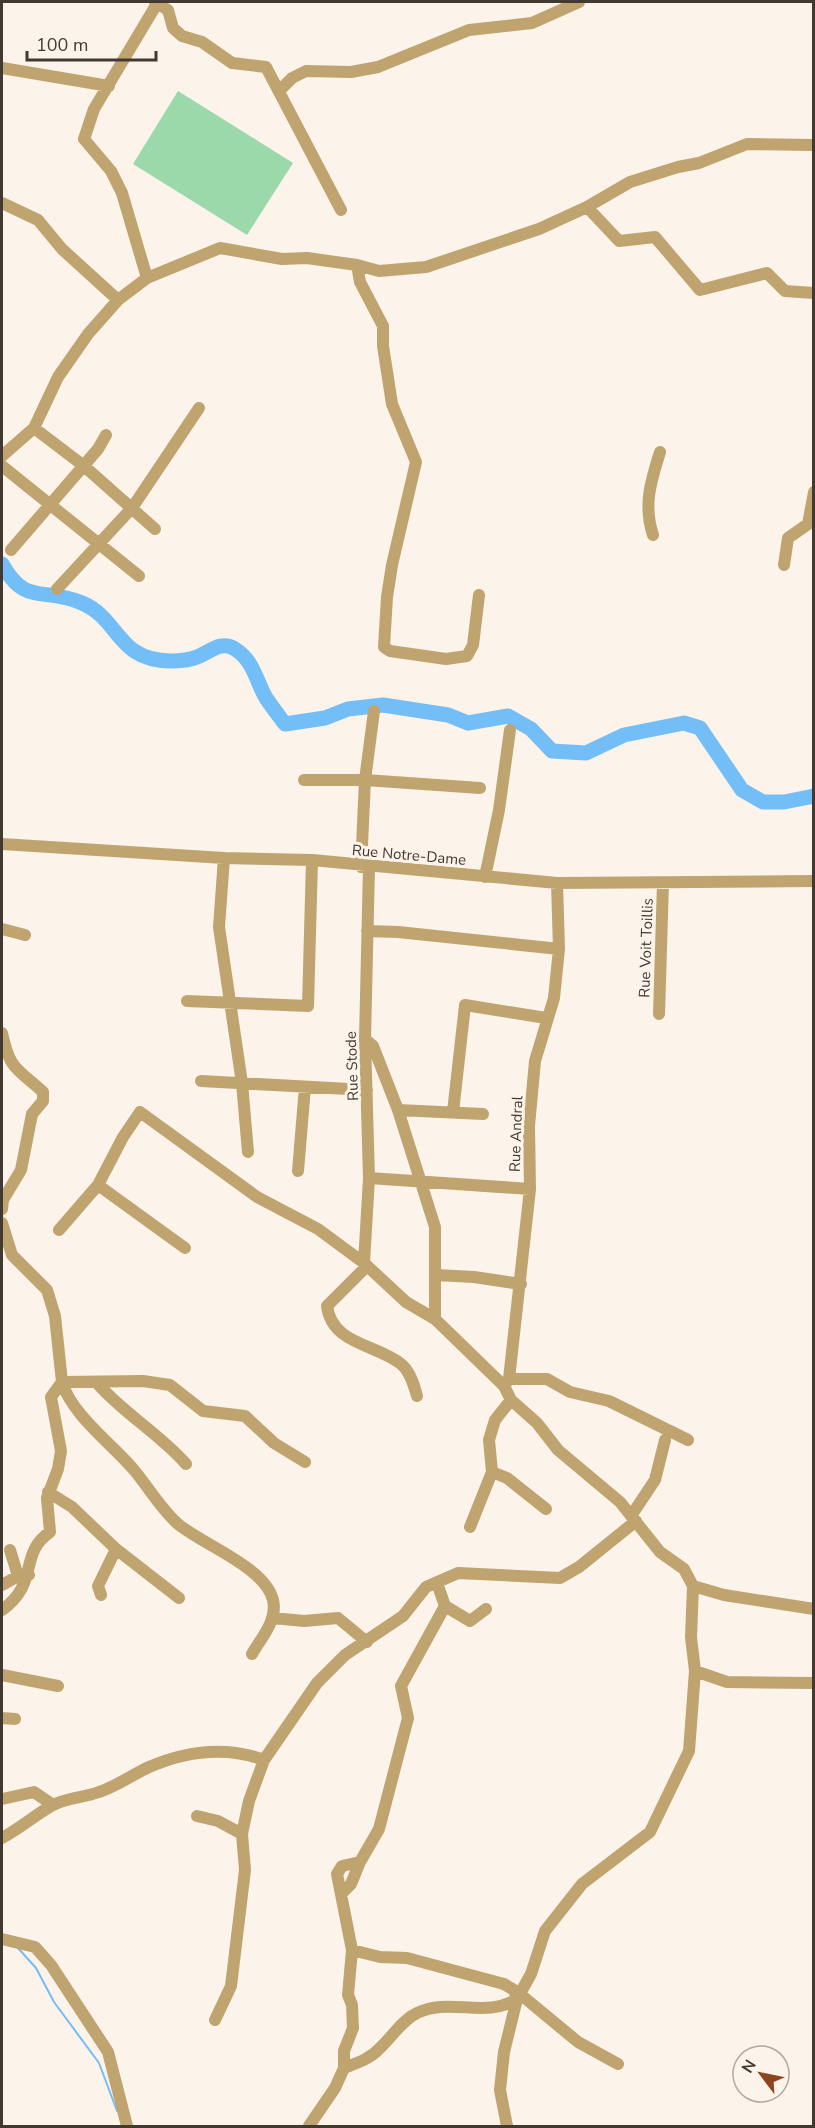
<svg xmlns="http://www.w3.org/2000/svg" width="815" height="2128" viewBox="0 0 815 2128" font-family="'Nunito Sans',sans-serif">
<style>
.green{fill:#9bd9aa}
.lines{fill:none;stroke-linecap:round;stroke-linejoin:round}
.stream{stroke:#73bef6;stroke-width:2}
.river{stroke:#73bef6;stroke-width:15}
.minor{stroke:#c0a470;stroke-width:12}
.labels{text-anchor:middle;stroke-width:6;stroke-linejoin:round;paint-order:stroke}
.street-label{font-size:15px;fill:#423a32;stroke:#fcf3eb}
</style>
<rect width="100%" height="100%" fill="#fcf3eb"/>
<!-- green -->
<path class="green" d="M 178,91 L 293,163 L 247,235 L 133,164 Z"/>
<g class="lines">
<!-- stream -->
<path class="stream" d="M 18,1948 L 36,1968 L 54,2002 L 99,2063 L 117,2111"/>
<!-- river -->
<path class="river" d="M 2,564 C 26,607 43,586 82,603 C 120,619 116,660 170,661 C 178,661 190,660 197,657 C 210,652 221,640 235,649 C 254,661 256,681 266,698 C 272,707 279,716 285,724 L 325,718 L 348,709 L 383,705 L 448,715 L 468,723 L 508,716 L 531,729 L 552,751 L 586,753 L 624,735 L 684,723 L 700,728 L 742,790 L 763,802 L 784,802 L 814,796"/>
<!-- minor -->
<path class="minor" d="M 155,2 L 168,10 L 173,28 L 182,36 L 202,42 L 232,63 L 266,67 L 341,210
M 2,68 L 109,86
M 280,90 L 292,78 L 306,71 L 351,72 L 378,67 L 469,30 L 532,23 L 579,2
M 2,203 L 38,220 L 62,249 L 118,300
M 587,207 L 619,241 L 655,237 L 700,290 L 767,273 L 785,291 L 814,293
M 357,265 L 360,282 L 383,326 L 383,346 L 392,404 L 416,462 L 392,565 L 387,597 L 384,647 L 390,651 L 446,659 L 467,656 L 473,645 L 479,595
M 147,278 L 122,193 L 111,171 L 84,139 L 94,109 L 158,2
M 34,428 L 84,466 L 155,529
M 2,456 L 34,428 L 58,377 L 88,334 L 118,300 L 147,278 L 220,248 L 282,259 L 307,258 L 357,265 L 379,271 L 426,267 L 539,229 L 587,207 L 630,182 L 678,167 L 699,163 L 747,144 L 814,145
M 2,466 L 139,576
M 653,535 C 643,505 651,481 660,452
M 11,550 L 98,449 L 106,435
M 784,565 L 788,538 L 808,524 L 814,492
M 57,589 L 132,508 L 199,408
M 374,711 L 365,780 L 480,788
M 304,780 L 365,780 L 361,867
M 2,844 L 224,858 L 312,860 L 557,883 L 814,881
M 224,858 L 219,927 L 242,1083 L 248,1152
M 485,877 L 499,810 L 510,730
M 2,929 L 25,935
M 367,931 L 398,932 L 559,949
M 187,1001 L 308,1006 L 312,860
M 659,1014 L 663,883
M 2,1033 C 10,1071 17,1068 43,1092 L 43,1101 L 32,1114 L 21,1170 L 3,1200 L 2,1209
M 365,1039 L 373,1046 L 398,1110 L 435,1227 L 435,1319
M 201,1081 L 367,1090
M 398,1110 L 483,1114
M 453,1112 L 465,1005 L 546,1018
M 298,1171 L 305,1087
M 369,1178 L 530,1189
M 98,1185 L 185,1248
M 2,1223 L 12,1255 L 47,1290 L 55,1316 L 62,1382 C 71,1414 113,1445 134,1470 C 149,1488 161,1509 178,1524 C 203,1545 265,1567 273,1600 C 278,1620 261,1638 252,1654
M 59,1230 L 98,1185 L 123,1137 L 140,1112 L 257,1197 L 318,1229 L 364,1263 L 406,1302 L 435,1319 L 504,1386 L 511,1400 L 537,1423 L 558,1450 L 620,1502 L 660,1552 L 684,1569 L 693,1586 L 691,1637 L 695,1671 L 689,1751 L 650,1832 L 582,1884 L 545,1931 L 531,1974 L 517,1999 L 504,2052 L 500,2090 L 507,2126
M 364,1263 L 369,1178 L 365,1039 L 369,867
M 367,1266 L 327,1306 C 332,1345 377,1344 401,1364 C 410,1371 414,1385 417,1396
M 436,1275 L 474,1277 L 521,1284
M 509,1379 L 547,1379 L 570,1392 L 609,1401 L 688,1440
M 97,1383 C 124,1414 160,1434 186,1464
M 504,1386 L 509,1379 L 530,1189 L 529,1126 L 535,1061 L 554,998 L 559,949 L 557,883
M 492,1472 L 507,1478 L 546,1509
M 48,1492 L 72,1507 L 116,1549 L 179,1598
M 631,1516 L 655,1480 L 665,1440
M 470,1527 L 492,1472 L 489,1440 L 495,1420 L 511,1400
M 10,1550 L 18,1576
M 2,1585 L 18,1576 L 29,1575
M 693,1586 L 724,1595 L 814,1609
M 101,1595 L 98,1586 L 116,1549
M 445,1606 L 470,1621 L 486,1609
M 2,1610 C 40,1583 18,1554 50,1532 L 47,1498 L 58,1469 L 61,1451 L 51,1397 L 62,1382 L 143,1381 L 170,1385 L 203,1411 L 245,1416 L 274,1443 L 305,1462
M 273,1618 L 304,1621 L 338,1618 L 367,1642
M 695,1671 L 727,1682 L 814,1683
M 2,1675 L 58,1686
M 2,1718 L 15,1719
M 2,1799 L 34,1792 L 53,1805
M 197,1816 L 218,1821 L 242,1834
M 2,1838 C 19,1829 34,1816 51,1806 C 67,1797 83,1798 99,1792 C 117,1786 132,1775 149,1767 C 186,1751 226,1746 264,1760
M 341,1894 L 351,1884 L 360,1862
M 2,1939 L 35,1947 L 51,1965 L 108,2052 L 127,2126
M 352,1950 L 380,1957 L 407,1958 L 504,1984 L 514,1990 L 517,1999
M 520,1994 L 578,2042 L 618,2064
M 215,2020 L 231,1986 L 245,1870 L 242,1834 L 249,1801 L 264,1760 L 317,1683 L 345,1655 L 403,1616 L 426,1587 L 458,1573 L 560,1578 L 579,1567 L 636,1521
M 344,2068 C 357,2063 370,2059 380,2048 C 392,2037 402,2020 417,2013 C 449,1997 486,2019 517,1999
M 309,2126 L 335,2088 L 344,2068 L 344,2051 L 353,2028 L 352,2005 L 348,1995 L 352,1950 L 337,1874 L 342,1866 L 360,1862 L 379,1829 L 408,1718 L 401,1686 L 445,1606 L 437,1583"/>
</g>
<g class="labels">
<!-- street labels -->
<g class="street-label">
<text transform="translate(409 855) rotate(5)" y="5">Rue Notre-Dame</text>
<text transform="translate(646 948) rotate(-88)" y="5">Rue Voit Toillis</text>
<text transform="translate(352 1066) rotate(-92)" y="5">Rue Stode</text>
<text transform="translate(516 1134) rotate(-88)" y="5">Rue Andral</text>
</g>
</g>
<!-- border -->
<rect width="815" height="2128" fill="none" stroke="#423a32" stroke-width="6"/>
<!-- north arrow -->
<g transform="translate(761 2074) rotate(302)"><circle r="28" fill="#fcf3eb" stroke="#b2a9a1" stroke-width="1.5"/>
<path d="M0-4.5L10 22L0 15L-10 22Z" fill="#8c4520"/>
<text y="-9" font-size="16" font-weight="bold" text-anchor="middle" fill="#423a32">N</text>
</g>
<!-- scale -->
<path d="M27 51v9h129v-9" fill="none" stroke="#423a32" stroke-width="3"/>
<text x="36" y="51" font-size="18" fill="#423a32" stroke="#fcf3eb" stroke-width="4.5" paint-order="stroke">100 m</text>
</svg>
